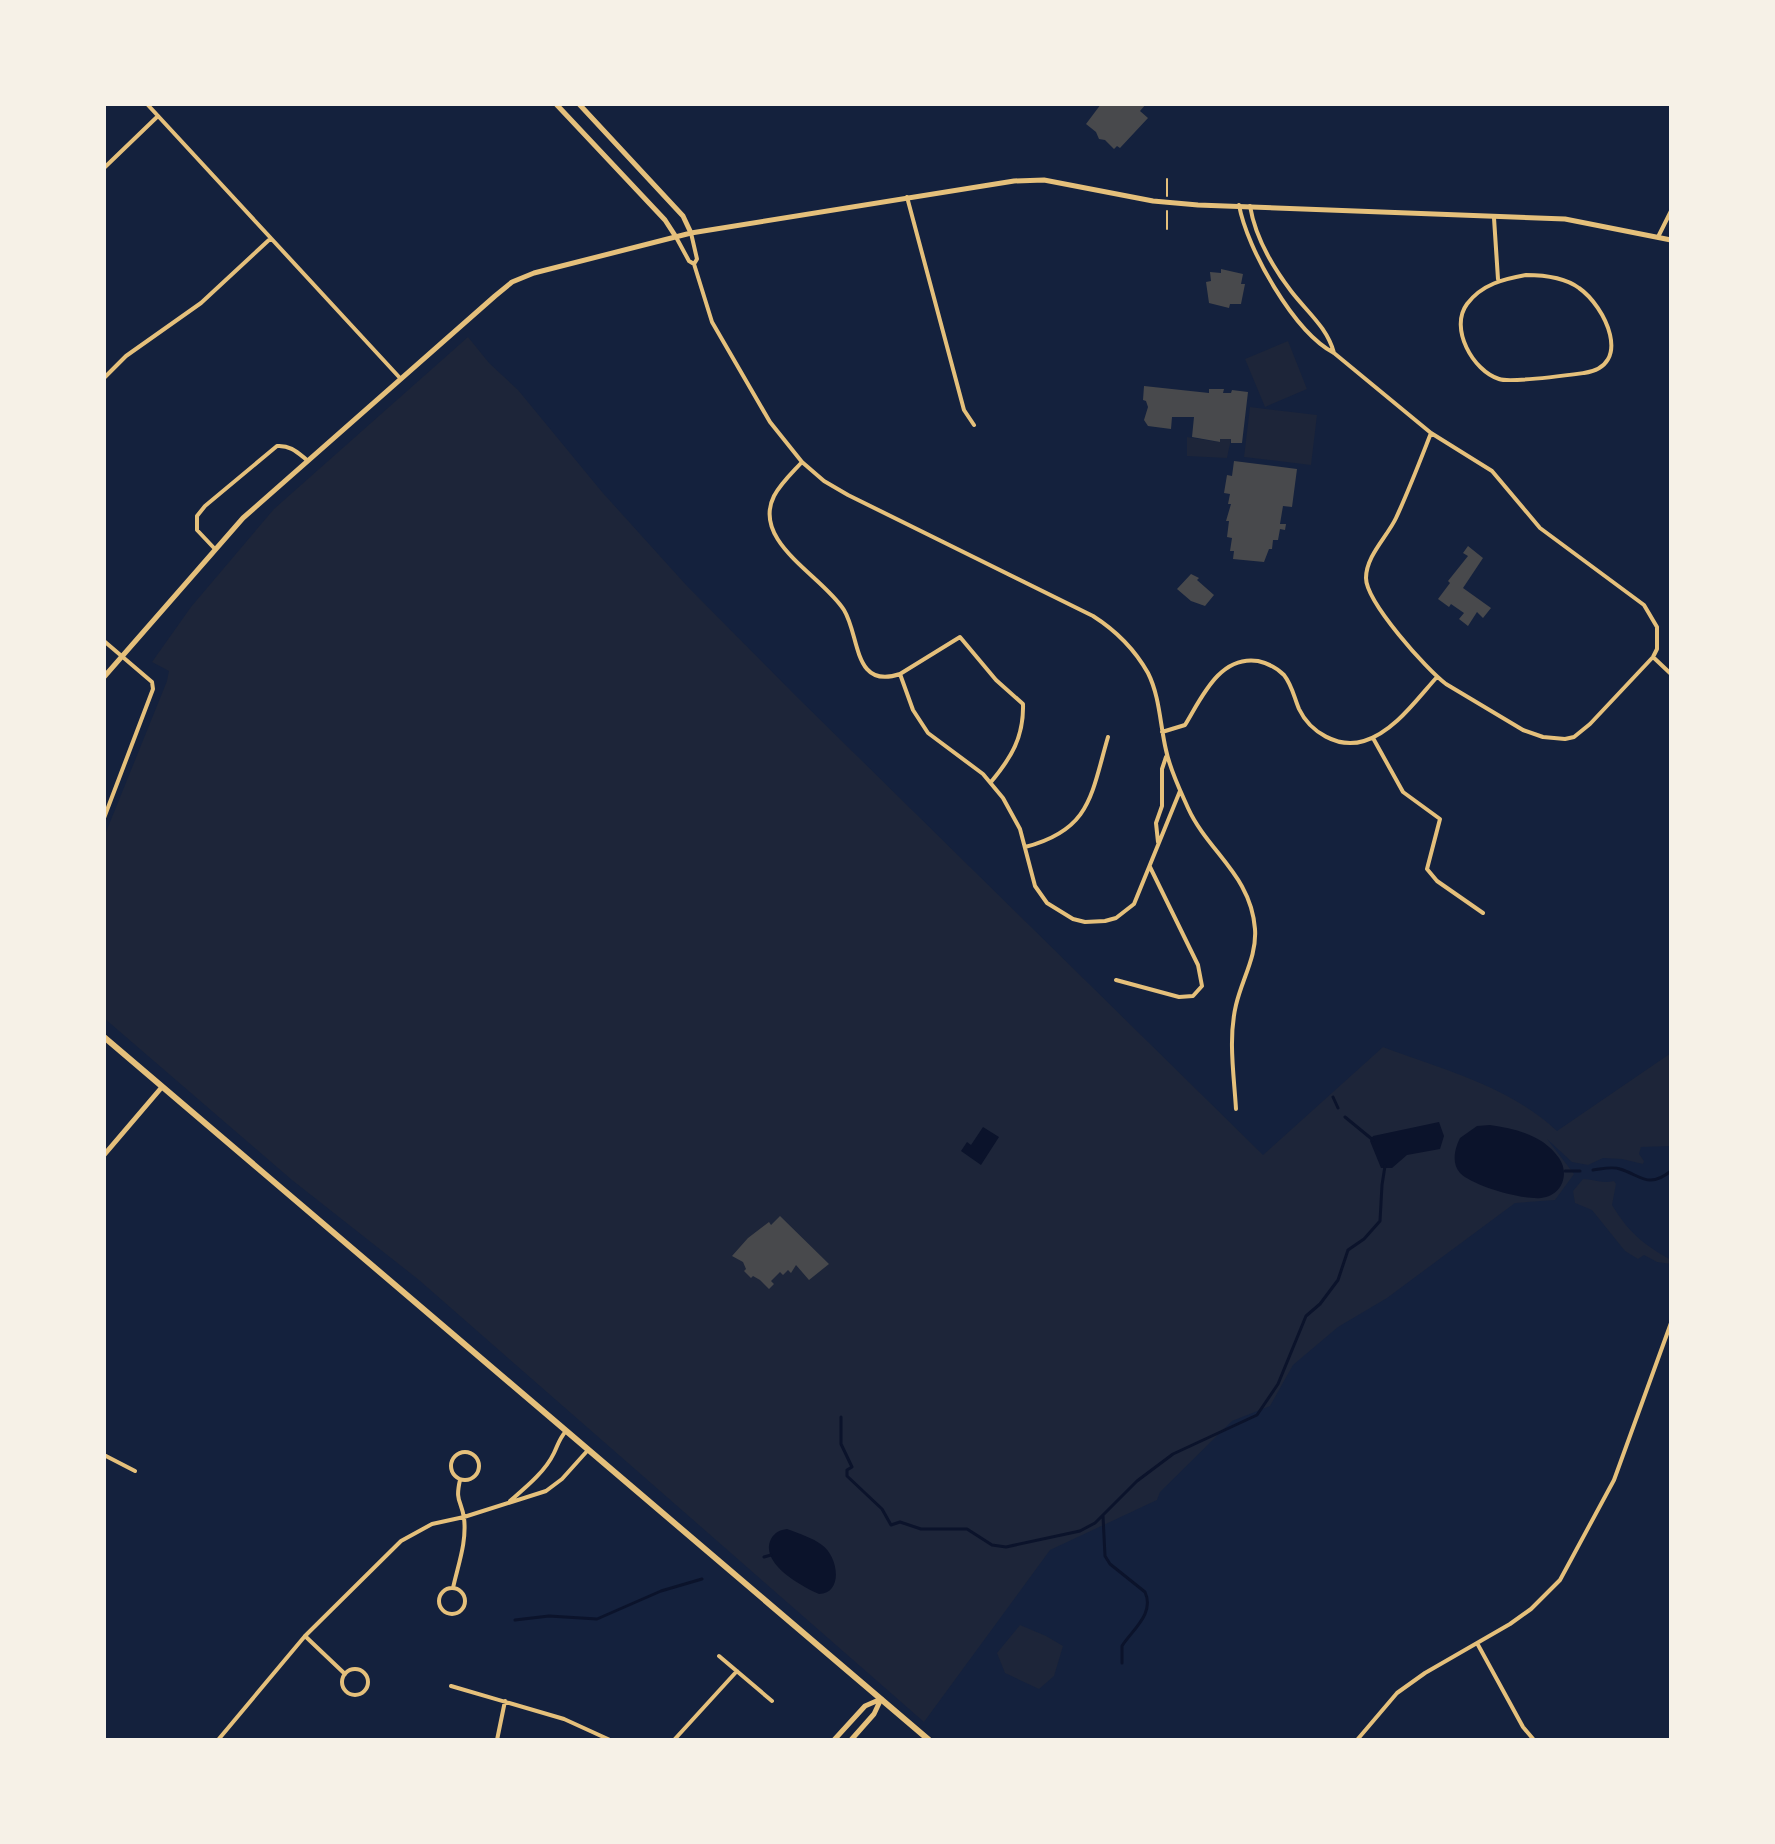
<svg xmlns="http://www.w3.org/2000/svg" width="1775" height="1844" viewBox="0 0 1775 1844" font-family="Overpass,sans-serif">
<style>
.green{fill:#1d2539}
.water{fill:#0b132b}
.lines{fill:none;stroke-linecap:round;stroke-linejoin:round}
.stream{stroke:#0b132b;stroke-width:3}
.building{fill:#48494c}
.path{stroke:#e5c07b;stroke-width:2}
.minor{stroke:#e5c07b;stroke-width:4}
.tertiary{stroke:#e5c07b;stroke-width:5}
.primary{stroke:#e5c07b;stroke-width:6}
</style>
<rect width="100%" height="100%" fill="#14213d"/>
<!-- green -->
<path class="green" d="M 468,337 L 489,363 L 518,390 L 602,492 L 687,586 L 799,699 L 1263,1155 L 1383,1047 C 1444,1070 1509,1086 1557,1131 L 1671,1053 L 1671,1146 L 1641,1147 L 1639,1154 L 1644,1161 L 1643,1164 L 1622,1159 L 1603,1158 L 1588,1165 L 1572,1162 L 1547,1139 L 1574,1174 L 1555,1200 L 1515,1203 L 1387,1298 L 1338,1327 L 1293,1365 L 1270,1406 L 1232,1421 L 1160,1492 L 1157,1500 L 1050,1550 L 924,1722 L 419,1280 L 292,1180 L 104,1018 L 104,837 L 167,681 L 169,671 L 152,662 L 191,607 L 274,509 Z
M 1288,341 L 1307,389 L 1265,407 L 1245,359 Z
M 1250,407 L 1317,415 L 1311,465 L 1244,457 Z
M 1187,437 L 1219,442 L 1220,439 L 1231,439 L 1227,458 L 1187,456 Z
M 1583,1179 C 1594,1179 1601,1184 1614,1181 L 1616,1184 L 1612,1205 C 1629,1233 1643,1244 1671,1260 L 1671,1264 L 1657,1262 L 1644,1255 L 1638,1259 L 1625,1251 L 1592,1210 L 1575,1203 L 1573,1191 Z
M 1020,1625 L 1046,1636 L 1063,1646 L 1054,1676 L 1039,1689 L 1005,1673 L 997,1653 Z"/>
<!-- water -->
<path class="water" d="M 1439,1122 L 1444,1136 L 1440,1149 L 1407,1155 L 1392,1168 L 1381,1168 L 1370,1141 L 1373,1136 Z
M 1490,1125 C 1516,1129 1543,1135 1559,1158 C 1570,1174 1562,1196 1541,1198 C 1522,1200 1473,1186 1460,1173 C 1451,1163 1455,1148 1460,1138 L 1477,1126 Z
M 983,1127 L 999,1137 L 981,1165 L 961,1151 L 967,1142 L 971,1145 Z
M 787,1529 C 798,1533 813,1538 822,1545 C 838,1556 844,1593 819,1594 C 801,1586 759,1563 771,1539 C 775,1532 780,1530 787,1529 Z"/>
<g class="lines">
<!-- stream -->
<path class="stream" d="M 1333,1097 L 1338,1108
M 1345,1117 L 1373,1140
M 1593,1170 C 1602,1169 1612,1166 1620,1169 C 1642,1176 1648,1189 1671,1171
M 1565,1171 L 1580,1171
M 841,1417 L 841,1444 L 852,1467 L 847,1470 L 847,1476 L 882,1509 L 891,1525 L 900,1522 L 921,1529 L 967,1529 L 992,1545 L 1006,1547 L 1080,1531 L 1095,1523 L 1137,1481 L 1173,1454 L 1257,1415 L 1278,1384 L 1306,1316 L 1320,1304 L 1338,1280 L 1348,1250 L 1364,1239 L 1380,1221 L 1382,1185 L 1385,1166
M 1103,1516 L 1105,1556 L 1110,1564 L 1145,1592 C 1155,1614 1132,1630 1122,1646 L 1122,1663
M 764,1557 L 771,1555
M 515,1620 L 549,1616 L 597,1619 L 661,1591 L 702,1579"/>
</g>
<!-- building -->
<path class="building" d="M 1101,104 L 1146,104 L 1140,111 L 1148,118 L 1120,148 L 1117,146 L 1114,149 L 1105,140 L 1099,139 L 1096,132 L 1086,124 Z
M 1221,269 L 1243,274 L 1241,284 L 1245,284 L 1241,304 L 1230,304 L 1229,308 L 1209,303 L 1206,282 L 1211,281 L 1210,272 L 1221,273 Z
M 1144,386 L 1209,393 L 1209,389 L 1224,389 L 1223,393 L 1231,393 L 1232,390 L 1248,392 L 1242,443 L 1231,443 L 1231,439 L 1220,439 L 1220,442 L 1192,437 L 1194,417 L 1172,417 L 1171,429 L 1148,426 L 1144,420 L 1148,407 L 1146,401 L 1143,400 Z
M 1234,461 L 1297,469 L 1292,507 L 1283,506 L 1280,524 L 1286,524 L 1285,530 L 1280,529 L 1278,540 L 1273,540 L 1272,549 L 1269,549 L 1264,562 L 1233,559 L 1234,551 L 1230,551 L 1232,538 L 1227,537 L 1229,521 L 1226,521 L 1231,504 L 1228,504 L 1230,494 L 1224,493 L 1227,475 L 1232,476 Z
M 1468,546 L 1483,558 L 1463,588 L 1491,608 L 1483,618 L 1477,612 L 1468,626 L 1459,619 L 1464,613 L 1451,604 L 1449,607 L 1438,599 L 1450,583 L 1448,581 L 1468,556 L 1463,553 Z
M 1191,574 L 1199,578 L 1197,580 L 1214,595 L 1205,606 L 1191,601 L 1177,589 Z
M 780,1216 L 829,1264 L 809,1280 L 796,1265 L 791,1273 L 788,1270 L 783,1275 L 780,1272 L 771,1281 L 774,1284 L 769,1289 L 760,1280 L 753,1276 L 751,1278 L 744,1271 L 746,1269 L 743,1262 L 732,1256 L 748,1238 L 769,1222 L 771,1225 Z"/>
<g class="lines">
<!-- path -->
<path class="path" d="M 1167,179 L 1167,196
M 1167,211 L 1167,229"/>
<!-- minor -->
<path class="minor" d="M 147,104 L 400,378
M 104,168 L 158,116
M 907,197 L 964,410 L 974,425
M 1239,205 C 1247,249 1294,332 1334,353 L 1431,433 L 1492,471 L 1540,528 L 1644,605 L 1657,627 L 1657,649 L 1653,657 L 1590,724 L 1574,737 L 1565,739 L 1543,737 L 1523,730 L 1446,684 C 1427,670 1366,602 1366,578 C 1366,556 1387,537 1396,518 C 1409,490 1420,461 1431,433
M 1250,206 C 1255,236 1272,266 1291,291 C 1307,312 1327,327 1334,353
M 1494,218 L 1498,279
M 691,233 L 697,259 L 694,264 L 712,322 L 770,422 L 802,462 L 824,481 L 848,495 L 1093,616 C 1115,630 1135,650 1148,673 C 1160,697 1160,725 1166,750 C 1170,770 1180,790 1188,808 C 1208,852 1251,875 1255,929 C 1257,956 1242,979 1236,1005 C 1228,1039 1234,1075 1236,1109
M 676,237 L 689,261 L 694,264
M 1658,237 L 1671,211
M 1526,275 C 1544,275 1564,277 1579,288 C 1605,306 1634,366 1584,373 C 1569,375 1510,383 1499,379 C 1473,371 1449,328 1467,304 C 1482,284 1504,279 1526,275 Z
M 104,378 L 126,356 L 201,303 L 270,239
M 802,462 C 792,473 781,483 774,496 C 751,542 823,576 844,610 C 860,636 853,690 900,674 L 960,637 L 996,680 L 1023,704 C 1024,737 1011,758 991,782
M 214,548 L 197,530 L 197,516 L 205,506 L 277,446 C 290,445 297,452 307,460
M 104,641 L 152,682 L 153,689 L 104,818
M 1653,657 L 1671,674
M 900,674 L 913,710 L 928,733 L 983,774 L 1003,798 L 1020,829 L 1035,886 L 1047,903 L 1073,919 L 1085,922 L 1105,921 L 1116,918 L 1134,904 L 1180,791
M 1162,732 L 1185,725 C 1201,699 1219,655 1258,661 C 1267,663 1277,668 1284,675 C 1292,685 1294,697 1299,709 C 1310,732 1338,749 1364,741 C 1394,732 1417,699 1437,677
M 1373,738 L 1403,792 L 1440,819 L 1427,869 L 1437,881 L 1483,913
M 1158,842 L 1156,823 L 1162,806 L 1162,769 L 1166,757
M 1025,847 C 1091,830 1091,795 1108,737
M 1116,980 L 1179,997 L 1193,996 L 1202,986 L 1198,965 L 1150,867
M451 1466a14 14 0 1 1 28 0a14 14 0 1 1-28 0Z
M 104,1455 L 135,1471
M 510,1501 C 525,1488 545,1472 554,1453 C 558,1445 559,1439 566,1431
M 453,1588 C 458,1565 467,1542 464,1518 C 461,1499 455,1502 460,1480
M439 1601a13 13 0 1 1 26 0a13 13 0 1 1-26 0Z
M 305,1636 L 345,1674
M 1477,1643 L 1523,1727 L 1534,1740
M 719,1656 L 772,1701
M342 1682a13 13 0 1 1 26 0a13 13 0 1 1-26 0Z
M 451,1686 L 564,1719 L 610,1740
M 218,1740 L 305,1636 L 401,1541 L 432,1524 L 464,1517 L 546,1491 L 562,1479 L 588,1450
M 497,1740 L 505,1701
M 674,1740 L 737,1671
M 1357,1740 L 1397,1693 L 1425,1673 L 1510,1624 L 1531,1609 L 1560,1580 L 1614,1480 L 1671,1323"/>
<!-- tertiary -->
<path class="tertiary" d="M 556,104 L 665,220 L 676,237
M 579,104 L 683,216 L 691,233
M 104,677 L 243,518 L 495,296 L 512,282 L 534,273 L 691,233 L 1014,181 L 1044,180 L 1153,201 L 1198,205 L 1565,219 L 1671,240
M 104,1155 L 162,1087
M 834,1740 L 865,1706 L 881,1699
M 851,1740 L 874,1714 L 881,1699"/>
<!-- primary -->
<path class="primary" d="M 104,1037 L 929,1740"/>
</g>
<!-- border -->
<rect width="1775" height="1844" fill="none" stroke="#f6f1e7" stroke-width="212"/>
</svg>
